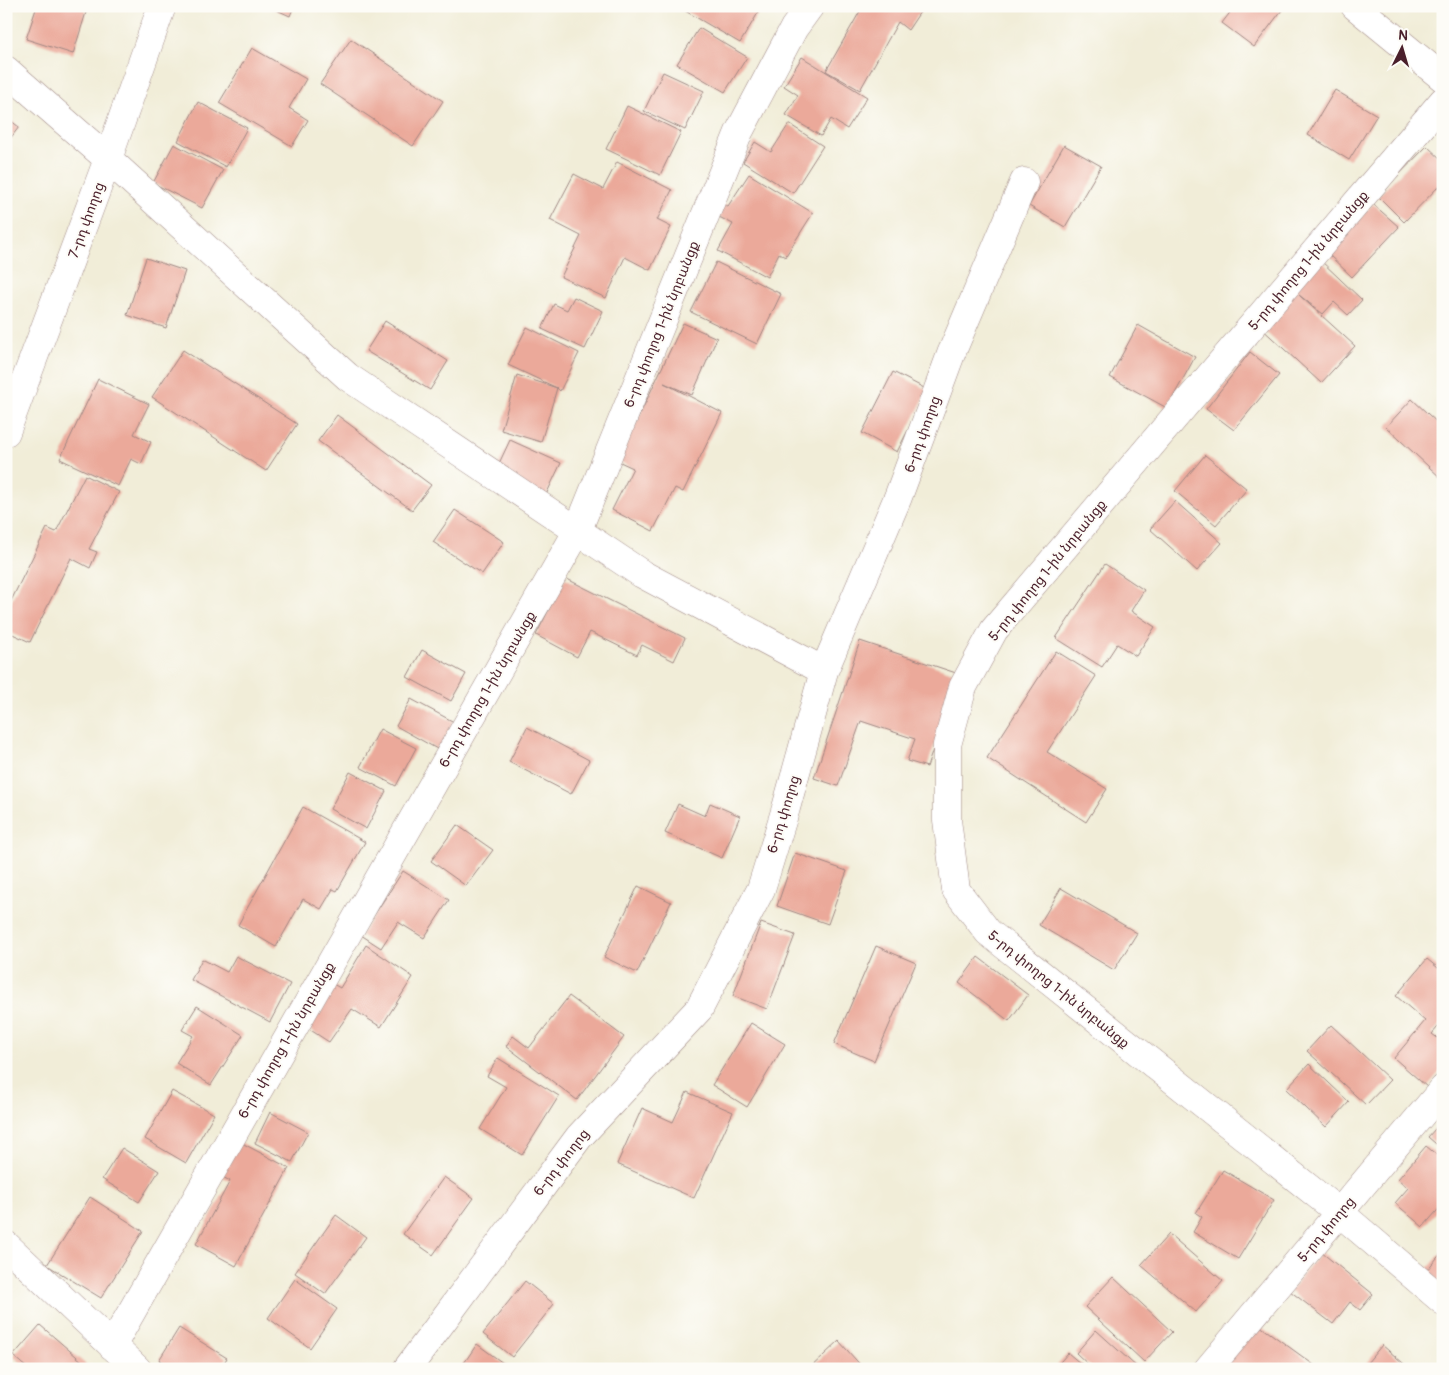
<svg xmlns="http://www.w3.org/2000/svg" width="1449" height="1375" viewBox="0 0 1449 1375" font-family="Pangolin,'Noto Sans Armenian',sans-serif">
<style>
.building{fill:#eba99a}
.lines{fill:none;stroke-linecap:round;stroke-linejoin:round}
.minor-casing{stroke:#9e8682;stroke-width:29}
.minor{stroke:#fff;stroke-width:28}
.labels{text-anchor:middle;stroke-width:4;stroke-linejoin:round;paint-order:stroke}
.street-label{font-size:14px;fill:#4a1f2b;stroke:#fdfcf7}
</style>
<rect width="100%" height="100%" fill="#fdfcf7"/>
<filter id="ink" filterUnits="userSpaceOnUse"><feTurbulence type="fractalNoise" baseFrequency=".02" numOctaves="2"/><feDisplacementMap in="SourceGraphic" scale="10" xChannelSelector="R" yChannelSelector="G"/><feConvolveMatrix kernelMatrix="1 2 1 2 8 2 1 2 1" color-interpolation-filters="sRGB"/></filter>
<filter id="wash" filterUnits="userSpaceOnUse"><feTurbulence type="fractalNoise" baseFrequency=".0096" numOctaves="4" result="noise"/><feDisplacementMap in="SourceGraphic" scale="20" xChannelSelector="R" yChannelSelector="G"/><feGaussianBlur stdDeviation="1.12" result="paint"/><feColorMatrix in="noise" values="0 0 0 0 0 0 0 0 0 0 0 0 0 0 0 0 0 1.4 0 .05"/><feComposite in="paint" operator="in"/></filter>
<g filter="url(#wash)">
<rect width="100%" height="100%" fill="#f1edd8"/>
<g id="blocks">
<!-- building -->
<path class="building" d="M 37,6 L 88,6 L 73,54 L 26,39 Z
M 268,6 L 294,6 L 290,16 Z
M 684,6 L 758,6 L 761,8 L 740,43 L 682,9 Z
M 863,6 L 924,6 L 908,30 L 898,22 L 860,90 L 826,71 Z
M 1235,6 L 1285,6 L 1254,47 L 1222,23 Z
M 699,28 L 747,57 L 725,92 L 677,64 Z
M 351,39 L 443,101 L 413,146 L 320,84 Z
M 252,48 L 306,79 L 289,108 L 308,120 L 292,146 L 219,103 Z
M 802,57 L 867,97 L 847,129 L 831,119 L 821,136 L 786,115 L 798,95 L 784,86 Z
M 663,72 L 704,91 L 685,130 L 644,111 Z
M 1335,90 L 1377,115 L 1349,160 L 1308,135 Z
M 198,102 L 247,128 L 226,167 L 178,141 Z
M 627,106 L 681,132 L 660,175 L 606,149 Z
M 6,117 L 19,127 L 6,144 Z
M 789,124 L 823,146 L 793,193 L 743,162 L 755,142 L 771,152 Z
M 174,144 L 223,170 L 202,208 L 153,183 Z
M 1064,145 L 1101,166 L 1065,227 L 1029,206 Z
M 1427,146 L 1443,161 L 1443,182 L 1404,222 L 1378,196 Z
M 617,162 L 672,190 L 657,220 L 671,227 L 650,270 L 625,257 L 606,298 L 561,277 L 581,236 L 550,220 L 574,174 L 603,189 Z
M 749,174 L 813,213 L 785,257 L 779,253 L 767,277 L 718,251 L 733,224 L 713,214 L 718,202 L 728,206 Z
M 1373,204 L 1399,227 L 1352,277 L 1327,253 Z
M 146,258 L 185,271 L 166,328 L 127,315 Z
M 1319,259 L 1362,300 L 1348,315 L 1334,302 L 1323,314 L 1299,295 L 1355,346 L 1321,383 L 1259,326 Z
M 716,262 L 781,294 L 757,344 L 691,312 Z
M 574,297 L 603,311 L 585,349 L 542,329 L 554,304 L 567,310 Z
M 385,321 L 448,361 L 430,390 L 366,351 Z
M 683,323 L 717,338 L 692,395 L 664,383 L 722,413 L 683,492 L 675,488 L 653,531 L 612,510 L 633,468 L 618,461 Z
M 1138,325 L 1195,357 L 1167,408 L 1110,377 Z
M 527,327 L 579,353 L 560,391 L 557,388 L 541,442 L 501,430 L 517,375 L 557,388 L 508,365 Z
M 183,350 L 297,424 L 266,471 L 152,397 Z
M 1250,352 L 1279,375 L 1234,430 L 1206,409 Z
M 893,372 L 928,390 L 897,452 L 862,433 Z
M 98,379 L 149,404 L 134,434 L 151,442 L 141,464 L 131,459 L 118,486 L 60,459 Z
M 1412,399 L 1443,428 L 1443,480 L 1386,427 Z
M 337,415 L 431,485 L 412,510 L 318,441 Z
M 510,440 L 561,463 L 545,497 L 494,474 Z
M 1205,455 L 1247,489 L 1216,525 L 1175,491 Z
M 85,475 L 119,492 L 89,549 L 97,552 L 90,568 L 71,558 L 30,642 L 6,631 L 6,611 L 47,528 L 56,532 Z
M 1175,501 L 1222,543 L 1197,571 L 1150,529 Z
M 455,510 L 504,542 L 482,574 L 433,542 Z
M 1105,564 L 1144,590 L 1131,611 L 1155,627 L 1136,656 L 1117,644 L 1102,667 L 1056,638 Z
M 565,578 L 685,638 L 674,661 L 642,645 L 637,655 L 590,632 L 577,657 L 536,635 Z
M 860,641 L 959,674 L 927,767 L 907,761 L 915,739 L 861,721 L 838,786 L 814,778 Z
M 422,650 L 466,674 L 451,701 L 407,677 Z
M 1056,651 L 1096,676 L 1047,752 L 1107,789 L 1086,822 L 987,758 Z
M 411,699 L 454,722 L 439,750 L 396,726 Z
M 527,727 L 589,760 L 571,794 L 509,762 Z
M 380,729 L 416,748 L 396,786 L 360,767 Z
M 350,772 L 386,791 L 366,829 L 330,809 Z
M 710,803 L 740,816 L 722,858 L 665,833 L 678,804 L 705,816 Z
M 303,807 L 365,842 L 337,891 L 333,889 L 321,909 L 303,899 L 276,947 L 238,925 Z
M 457,825 L 493,850 L 466,886 L 431,861 Z
M 795,853 L 847,871 L 828,924 L 777,906 Z
M 403,871 L 449,900 L 424,938 L 398,922 L 381,948 L 361,935 Z
M 638,886 L 671,902 L 637,973 L 604,957 Z
M 1061,888 L 1137,933 L 1114,970 L 1039,925 Z
M 761,923 L 795,935 L 767,1009 L 733,996 Z
M 1443,923 L 1443,933 L 1438,929 Z
M 366,945 L 413,977 L 381,1027 L 352,1009 L 329,1042 L 309,1029 L 333,984 L 340,988 Z
M 876,946 L 916,963 L 874,1061 L 834,1044 Z
M 236,956 L 290,984 L 270,1022 L 191,980 L 202,959 L 227,972 Z
M 978,957 L 1028,995 L 1009,1021 L 959,983 Z
M 1427,959 L 1443,972 L 1443,1021 L 1432,1034 L 1443,1042 L 1443,1068 L 1427,1087 L 1394,1058 L 1425,1021 L 1396,996 Z
M 569,996 L 624,1037 L 577,1100 L 506,1046 L 513,1036 L 529,1048 Z
M 197,1006 L 243,1035 L 211,1085 L 176,1063 L 193,1036 L 182,1030 Z
M 751,1023 L 785,1044 L 747,1107 L 712,1085 Z
M 1331,1025 L 1390,1080 L 1366,1105 L 1307,1051 Z
M 498,1058 L 559,1096 L 522,1155 L 480,1129 L 506,1087 L 487,1076 Z
M 1309,1064 L 1349,1102 L 1326,1127 L 1286,1089 Z
M 172,1091 L 214,1114 L 186,1163 L 145,1139 Z
M 687,1092 L 733,1112 L 694,1198 L 617,1164 L 642,1108 L 673,1122 Z
M 270,1112 L 308,1132 L 292,1162 L 255,1143 Z
M 1443,1120 L 1443,1150 L 1428,1137 Z
M 240,1142 L 289,1168 L 236,1266 L 196,1244 L 230,1181 L 221,1176 Z
M 1426,1146 L 1443,1160 L 1443,1204 L 1423,1227 L 1395,1203 L 1408,1188 L 1398,1179 Z
M 122,1148 L 159,1171 L 139,1202 L 102,1179 Z
M 1223,1170 L 1274,1200 L 1238,1259 L 1193,1232 L 1202,1217 L 1196,1213 Z
M 444,1177 L 474,1198 L 433,1255 L 403,1234 Z
M 90,1197 L 143,1231 L 101,1298 L 47,1265 Z
M 336,1215 L 366,1237 L 325,1294 L 295,1273 Z
M 1169,1234 L 1223,1281 L 1196,1312 L 1141,1265 Z
M 1443,1251 L 1443,1284 L 1426,1271 Z
M 1321,1252 L 1373,1294 L 1360,1310 L 1350,1302 L 1333,1324 L 1290,1291 Z
M 1113,1277 L 1172,1332 L 1144,1362 L 1085,1307 Z
M 295,1279 L 337,1309 L 310,1348 L 268,1318 Z
M 525,1281 L 554,1304 L 512,1357 L 483,1334 Z
M 1256,1323 L 1314,1365 L 1311,1369 L 1223,1369 Z
M 40,1325 L 91,1369 L 28,1369 L 13,1356 Z
M 179,1328 L 227,1358 L 220,1369 L 172,1369 L 159,1360 Z
M 1096,1330 L 1139,1369 L 1093,1369 L 1076,1353 Z
M 839,1341 L 864,1369 L 809,1369 Z
M 477,1344 L 507,1366 L 505,1369 L 460,1369 Z
M 1382,1345 L 1410,1369 L 1362,1369 Z
M 1068,1353 L 1087,1369 L 1054,1369 Z"/>
</g>
</g>
<g filter="url(#ink)">
<use href="#blocks" fill-opacity="0" stroke="#9e8682" stroke-width="1"/>
<g class="lines">
<defs>
<path id="minor" d="M 1355,6 L 1443,78
M 6,70 L 108,159 L 348,377 L 642,574 L 824,671
M 1443,101 L 994,630 L 963,687 L 947,745 L 947,820 L 956,890 L 988,932 L 1340,1213 L 1443,1301
M 6,432 L 108,159 L 162,6
M 6,1245 L 137,1369
M 112,1346 L 577,532 L 739,132 L 794,28 L 810,6
M 407,1369 L 579,1137 L 699,1009 L 761,889 L 786,808 L 824,671 L 898,497 L 951,354 L 1024,182
M 1208,1369 L 1443,1089"/>
</defs>
<!-- minor casing -->
<use href="#minor" class="minor-casing"/>
<!-- minor -->
<use href="#minor" class="minor"/>
</g>
</g>
<g class="labels">
<!-- street labels -->
<g class="street-label">
<text transform="translate(86 220) rotate(-70)" y="5">7-րդ փողոց</text>
<text transform="translate(1308 260) rotate(-50)" y="5">5-րդ փողոց 1-ին նրբանցք</text>
<text transform="translate(661 324) rotate(-68)" y="5">6-րդ փողոց 1-ին նրբանցք</text>
<text transform="translate(922 434) rotate(-70)" y="5">6-րդ փողոց</text>
<text transform="translate(1047 570) rotate(-51)" y="5">5-րդ փողոց 1-ին նրբանցք</text>
<text transform="translate(487 689) rotate(-60)" y="5">6-րդ փողոց 1-ին նրբանցք</text>
<text transform="translate(783 814) rotate(-73)" y="5">6-րդ փողոց</text>
<text transform="translate(1059 989) rotate(39)" y="5">5-րդ փողոց 1-ին նրբանցք</text>
<text transform="translate(286 1040) rotate(-60)" y="5">6-րդ փողոց 1-ին նրբանցք</text>
<text transform="translate(561 1162) rotate(-52)" y="5">6-րդ փողոց</text>
<text transform="translate(1326 1229) rotate(-50)" y="5">5-րդ փողոց</text>
</g>
</g>
<!-- margin -->
<rect width="1449" height="1375" fill="none" stroke="#fdfcf7" stroke-width="25"/>
<!-- north arrow -->
<g transform="translate(1402 48) rotate(5)" stroke="#fdfcf7" stroke-width="4" paint-order="stroke">
<path d="M0-4L9 19L0 12L-9 19Z" fill="#4a1f2b"/>
<text y="-8" font-size="14" font-weight="bold" text-anchor="middle" fill="#4a1f2b">N</text>
</g>
</svg>
